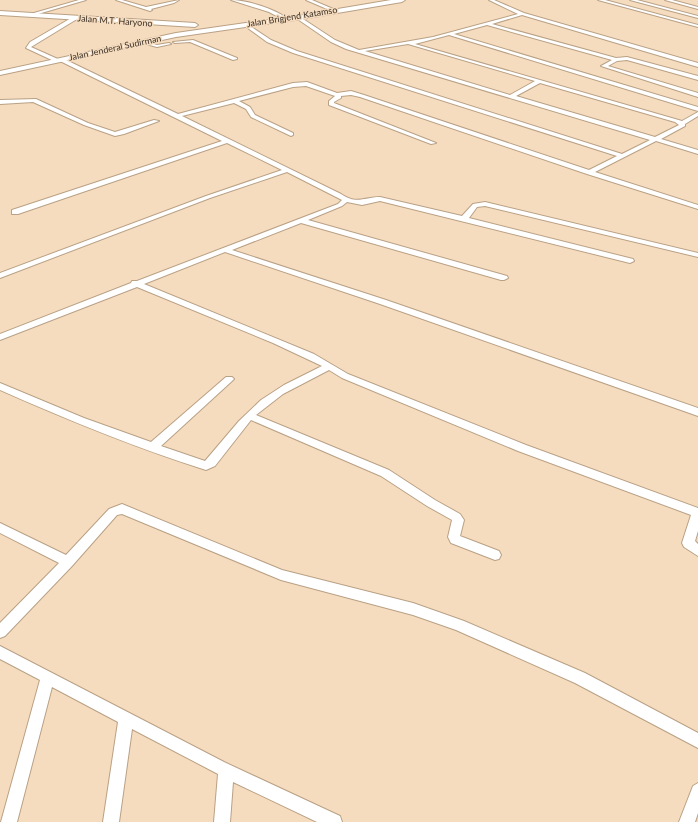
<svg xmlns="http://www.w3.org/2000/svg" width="698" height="822" viewBox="0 0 698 822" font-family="Lato,sans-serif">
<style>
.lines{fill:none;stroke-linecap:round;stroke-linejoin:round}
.minor-casing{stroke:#b9a185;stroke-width:2}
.primary-casing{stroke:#b9a185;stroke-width:2}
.minor{fill:#fff;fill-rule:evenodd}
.primary{fill:#fff;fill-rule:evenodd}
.labels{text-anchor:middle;stroke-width:3;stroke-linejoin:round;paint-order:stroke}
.far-street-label{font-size:9px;fill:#3c3227;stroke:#f6dcbf}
</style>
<rect width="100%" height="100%" fill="#f6dcbf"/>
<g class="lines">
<defs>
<path id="minor" d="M 79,0 L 86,0 L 31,16 L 27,15 Z
M 116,0 L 122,0 L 146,7 L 179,0 L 174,3 L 151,9 L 152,10 L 150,11 Z
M 231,0 C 247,0 275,9 288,19 L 284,20 L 269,12 Z
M 306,0 L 312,0 L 338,11 L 334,12 Z
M 489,0 L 494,0 L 524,13 L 698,63 L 698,67 L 522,15 L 492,24 L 616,58 L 627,57 L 698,76 L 698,80 L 627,60 L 617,61 L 608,66 L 698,93 L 698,97 L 601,66 L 612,60 L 487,25 L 454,34 L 698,107 L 698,111 L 449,35 L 415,44 L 682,121 L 698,112 L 698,116 L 685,124 L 685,126 L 661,139 L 698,150 L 698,154 L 656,141 L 595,172 L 698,205 L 698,209 L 587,174 L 360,97 L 351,95 L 341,96 L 341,98 L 334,102 L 334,103 L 436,143 L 431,144 L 329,105 L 329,101 L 335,96 L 306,86 L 293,87 L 239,101 L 250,107 L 255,115 L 293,133 L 293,135 L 291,136 L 251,117 L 246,109 L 234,103 L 182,116 L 341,194 C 357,205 364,197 380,197 L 462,216 L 473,204 L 485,202 L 698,253 L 698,257 L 485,206 L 477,207 L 469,218 L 633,259 L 634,261 L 630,263 L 380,201 L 362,205 L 347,202 L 342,206 L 308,220 L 507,276 L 508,278 L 504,280 L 501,280 L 301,223 L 232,250 L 386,300 L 698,408 L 698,416 L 380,304 L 225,252 L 144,284 L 314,354 L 348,374 L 526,445 L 698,508 L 698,531 L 695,541 L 698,544 L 698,556 L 684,547 L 682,543 L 691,515 L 518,451 L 342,378 L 329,370 L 283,394 L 256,415 L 389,470 L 435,500 L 460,514 L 464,520 L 460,536 L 499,551 L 501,555 L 499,559 L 495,560 L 451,543 L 448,537 L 452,520 L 427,506 L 381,476 L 251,420 L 215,466 L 206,470 C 136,448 68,420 0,390 L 0,383 L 84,418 L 151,442 L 226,377 L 232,377 L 234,379 L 232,381 L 161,446 L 205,461 L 239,421 L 261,400 L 284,385 L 322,366 L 273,343 L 137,287 L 0,340 L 0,334 L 131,283 L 132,281 L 137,281 L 338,204 L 342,200 L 287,172 L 210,198 L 0,278 L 0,273 L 206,196 L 282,170 L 227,143 L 18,214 L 12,214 L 12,210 L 222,141 L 60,61 L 56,62 L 26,48 L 30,42 L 73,17 L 77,17 L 77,19 L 31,47 L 60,60 L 64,59 L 178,114 L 293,83 L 307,82 L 337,93 L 351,91 L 364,95 L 589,170 L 617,156 L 293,53 L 267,42 L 245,26 L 247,24 L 271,40 L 297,51 L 622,154 L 650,140 L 346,49 L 331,42 L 296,18 L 300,17 L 335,40 L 359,50 L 433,37 L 518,14 ZM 408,44 L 535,81 L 510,95 L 365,51 ZM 540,83 L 675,122 L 679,125 L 655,137 L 516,96 Z
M 598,0 L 605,0 L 698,25 L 698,27 Z
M 630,0 L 637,0 L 698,16 L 698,18 Z
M 665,0 L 672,0 L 698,7 L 698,9 Z
M 193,40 L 237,58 L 237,59 L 233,60 L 190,42 L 175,43 L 173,42 Z
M 144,41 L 157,45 L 169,43 L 171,44 L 157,47 L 142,43 Z
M 36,99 L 88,123 L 115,132 L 154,120 L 159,121 L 124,134 L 115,136 L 84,125 L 33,102 L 0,104 L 0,100 Z
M 122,504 L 282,570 L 413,603 L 464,621 L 585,673 L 698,733 L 698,748 L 575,683 L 456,630 L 413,615 L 281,580 L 122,514 L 117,515 L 72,566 L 5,636 L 0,638 L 0,623 L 59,563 L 0,533 L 0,523 L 66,555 L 109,509 Z
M 0,646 L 224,762 L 340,816 L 342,822 L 317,822 L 233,782 L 230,822 L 214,822 L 218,774 L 132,729 L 119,822 L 103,822 L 118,722 L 52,687 L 17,822 L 1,822 L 40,680 L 0,659 Z
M 698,783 L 698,813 L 695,822 L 679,822 L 693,786 Z"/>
<path id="primary" d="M 391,0 L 405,0 L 402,2 L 302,19 L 176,37 L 0,75 L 0,71 L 176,33 L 302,15 Z
M 0,11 L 195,23 L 198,25 L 195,27 L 0,15 Z"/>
</defs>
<!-- minor casing -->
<use href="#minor" class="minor-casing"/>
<!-- primary casing -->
<use href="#primary" class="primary-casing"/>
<!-- minor -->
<use href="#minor" class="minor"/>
<!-- primary -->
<use href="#primary" class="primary"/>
</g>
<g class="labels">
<!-- far-street labels -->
<g class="far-street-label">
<text transform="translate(292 17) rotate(-9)" y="3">Jalan Brigjend Katamso</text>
<text transform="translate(115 21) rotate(4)" y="3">Jalan M.T. Haryono</text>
<text transform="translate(115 48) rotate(-12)" y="3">Jalan Jenderal Sudirman</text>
</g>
</g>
</svg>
